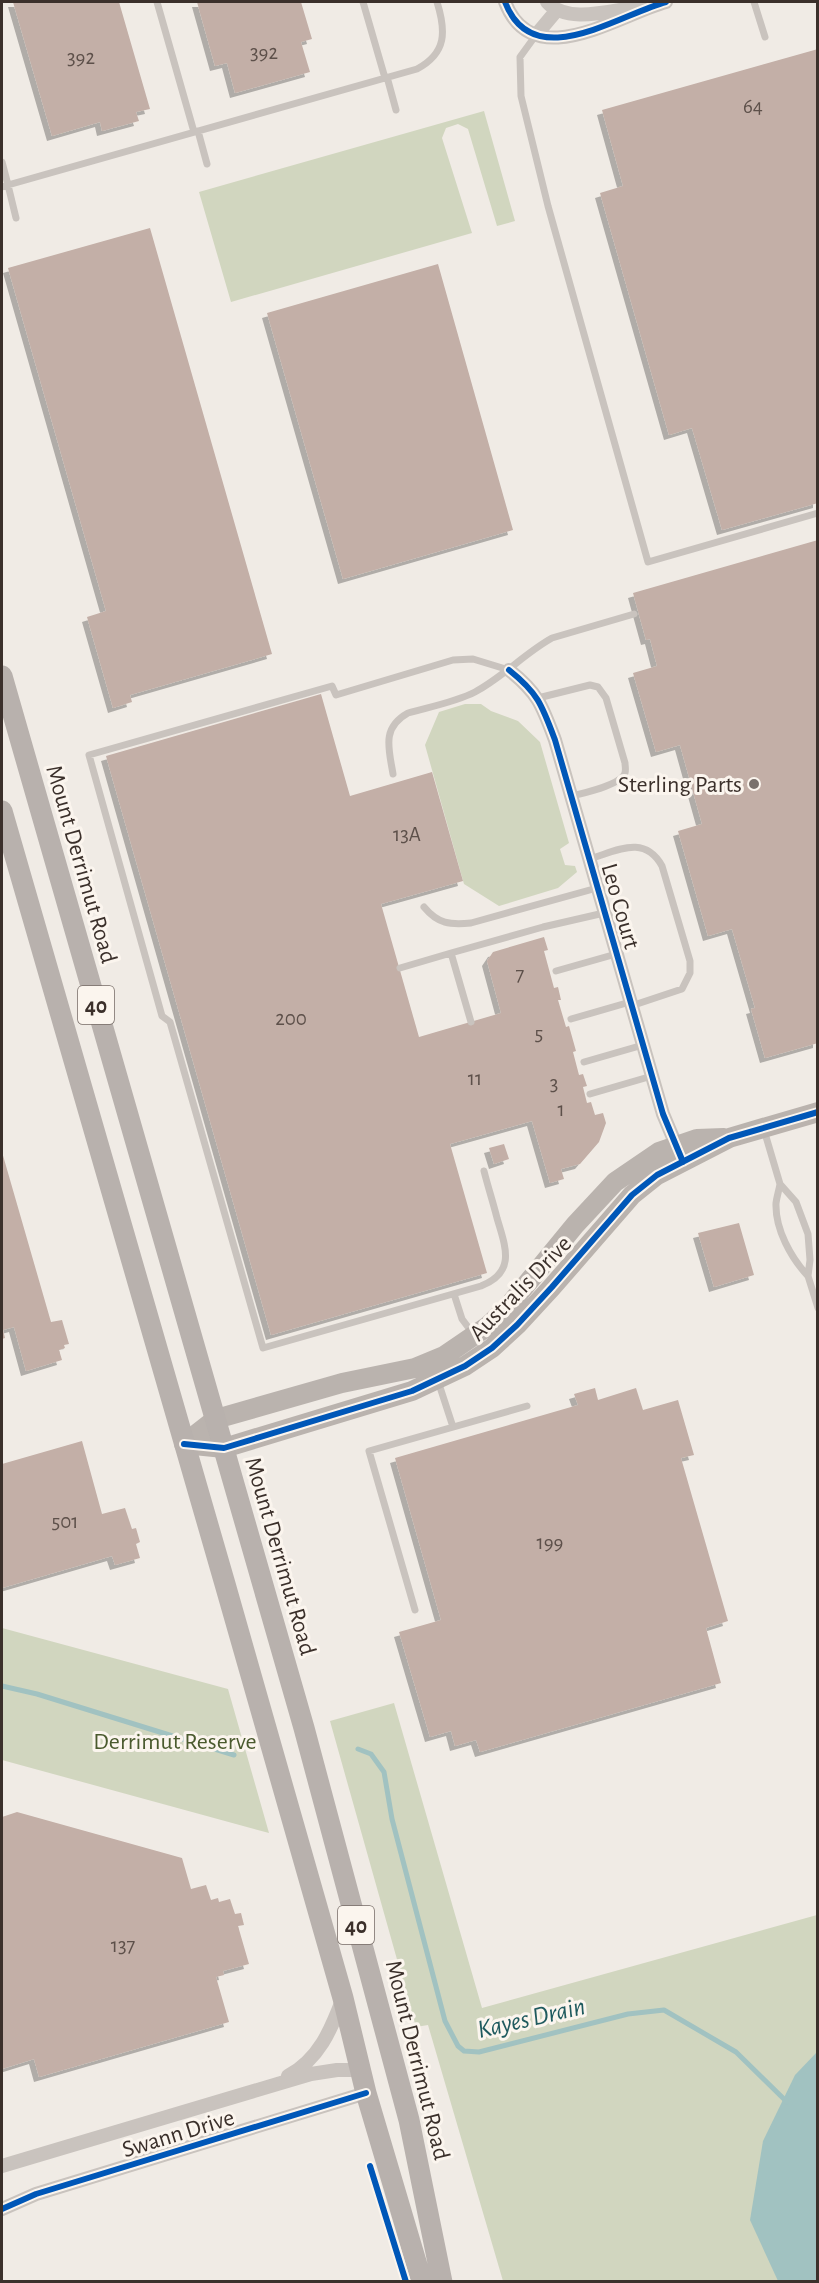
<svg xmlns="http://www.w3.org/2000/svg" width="819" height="2283" viewBox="0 0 819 2283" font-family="'Alegreya Sans',sans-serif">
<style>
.green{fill:#d1d6bf}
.water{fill:#a1c2c1}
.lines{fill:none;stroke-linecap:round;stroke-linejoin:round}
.stream{stroke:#a1c2c1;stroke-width:5}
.building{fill:#c3afa7;filter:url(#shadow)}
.lane{stroke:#c9c3be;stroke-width:7}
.street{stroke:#c9c3be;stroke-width:14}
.secondary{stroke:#bab3ae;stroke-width:20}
.primary{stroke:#b8b1ad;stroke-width:21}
.cycleway-casing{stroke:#fbf5ee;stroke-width:10}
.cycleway{stroke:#0057b8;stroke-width:6}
.poi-dot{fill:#7a716c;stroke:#fbf5ee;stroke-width:2}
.labels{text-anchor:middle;stroke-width:6;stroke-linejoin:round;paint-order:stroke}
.number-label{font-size:21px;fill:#5d504a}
.shield{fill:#fbf5ee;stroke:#756b66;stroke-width:1.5}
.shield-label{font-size:22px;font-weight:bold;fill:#3b302b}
.poi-label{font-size:24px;fill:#3b302b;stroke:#fbf5ee;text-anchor:end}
.street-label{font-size:24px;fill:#3b302b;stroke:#fbf5ee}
.park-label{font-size:24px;fill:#4a5a2e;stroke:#fbf5ee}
.water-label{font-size:26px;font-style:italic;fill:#1f5a5e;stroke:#fbf5ee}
</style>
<defs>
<filter id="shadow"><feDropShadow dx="-5" dy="5" stdDeviation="0" flood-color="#0004"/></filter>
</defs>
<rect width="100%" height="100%" fill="#f0ebe5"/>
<!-- green -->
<path class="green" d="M 484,111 L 515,221 L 497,226 L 468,129 L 458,124 L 446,128 L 442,138 L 472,233 L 231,302 L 199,192 Z
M 465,704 L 481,704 L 491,711 L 518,721 L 540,742 L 569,843 L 560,849 L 565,865 L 575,866 L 577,872 L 558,888 L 499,906 L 464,884 L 425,745 L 439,712 Z
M 2,1628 L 228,1689 L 269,1833 L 2,1760 Z
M 394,1703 L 482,2008 L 817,1915 L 817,2281 L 503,2281 L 428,2025 L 416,2027 L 330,1721 Z"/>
<!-- water -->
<path class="water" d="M 817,2052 L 817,2281 L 778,2281 L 750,2220 L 763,2141 L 795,2075 Z"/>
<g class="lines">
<!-- stream -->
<path class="stream" d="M 2,1686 L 37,1694 L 234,1755
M 358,1749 L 371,1754 L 384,1772 L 392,1819 L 445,2021 L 458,2046 L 464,2051 L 479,2052 L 628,2014 L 664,2010 L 736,2052 L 787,2102"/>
</g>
<!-- building -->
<path class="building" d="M 13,2 L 119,2 L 150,109 L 136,112 L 139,121 L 102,131 L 100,122 L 52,136 Z
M 197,2 L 301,2 L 312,39 L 301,42 L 310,72 L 235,93 L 227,63 L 215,66 Z
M 818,49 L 818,503 L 722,530 L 692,428 L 669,435 L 600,193 L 623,186 L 602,110 Z
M 150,228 L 272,654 L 130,695 L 132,702 L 113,708 L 87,617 L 106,611 L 8,268 Z
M 438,264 L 513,530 L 343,579 L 267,313 Z
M 818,540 L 818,1043 L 765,1058 L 751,1009 L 755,1008 L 732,929 L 708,936 L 678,831 L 702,824 L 680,745 L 656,752 L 633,673 L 657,666 L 650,639 L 646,640 L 633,593 Z
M 321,694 L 350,796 L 432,772 L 463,881 L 381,904 L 419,1037 L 501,1013 L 487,961 L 493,952 L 544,937 L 548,950 L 544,951 L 554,988 L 558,987 L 561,1000 L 558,1000 L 566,1027 L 569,1026 L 576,1051 L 573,1052 L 579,1075 L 583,1074 L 587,1086 L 583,1087 L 587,1103 L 591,1102 L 595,1115 L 603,1113 L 606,1123 L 599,1142 L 580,1164 L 561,1169 L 564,1179 L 550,1183 L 532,1121 L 450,1144 L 487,1273 L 271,1335 L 106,756 Z
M 504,1144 L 509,1159 L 494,1164 L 489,1148 Z
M 2,1152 L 51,1322 L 62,1320 L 69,1344 L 64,1345 L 65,1348 L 59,1350 L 62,1360 L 26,1371 L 14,1327 L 3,1330 L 5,1338 L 2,1339 Z
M 739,1223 L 754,1275 L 714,1287 L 698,1233 Z
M 595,1388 L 598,1400 L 636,1388 L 643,1410 L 678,1400 L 694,1455 L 681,1458 L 728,1621 L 706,1628 L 721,1683 L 480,1752 L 476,1740 L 455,1746 L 451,1731 L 430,1737 L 399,1632 L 441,1620 L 395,1458 L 578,1405 L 574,1394 Z
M 82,1441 L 102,1514 L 125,1508 L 132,1529 L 136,1528 L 140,1542 L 136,1544 L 140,1558 L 115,1565 L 112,1556 L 2,1588 L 2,1464 Z
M 17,1812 L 182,1858 L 191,1889 L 206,1885 L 211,1900 L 218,1898 L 219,1902 L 230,1899 L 235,1914 L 241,1913 L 244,1925 L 238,1926 L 249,1964 L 223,1971 L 224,1975 L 216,1977 L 229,2022 L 39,2077 L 34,2059 L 2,2069 L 2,1817 Z"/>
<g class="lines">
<!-- lane -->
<path class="lane" d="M 157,2 L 194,132
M 363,2 L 385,78
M 754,2 L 765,37
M 536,35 L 520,57 L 521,96 L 548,206 L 648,562 L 818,513
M 387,77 L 396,110
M 198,131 L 207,164
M 2,162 L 8,185 L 2,187
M 16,218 L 8,185 L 417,69 C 447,53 446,31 437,2
M 538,698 L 590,685 L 598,687 L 606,698 L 625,763 C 625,766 626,769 625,773 C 621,785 583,793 572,796
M 393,774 C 389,749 381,728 408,713 C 429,707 456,702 475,692 C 503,677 525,653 552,638 L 634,614
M 589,859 C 617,851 644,834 662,866 L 690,961 L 690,973 L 682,989 L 631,1006
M 424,907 C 438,924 450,925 471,923 L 597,888
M 400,968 L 451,953
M 556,971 L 616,954
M 571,1019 L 630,1002
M 471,1022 L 451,953 L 543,927 L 604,913
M 584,1062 L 643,1045
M 590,1094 L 652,1076
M 764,1130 L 780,1184 L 796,1202 L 808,1234 L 810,1260 L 808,1276 L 818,1308
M 484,1171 C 488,1187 493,1202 497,1218 C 505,1246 517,1272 481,1286 L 263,1348 L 170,1022 L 162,1016 L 89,755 L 332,686 L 336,695 L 453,660 L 473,659 L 509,670
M 780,1184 C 779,1190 777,1196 776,1203 C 775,1229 791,1258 808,1276
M 454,1294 L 462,1319 L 486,1351
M 438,1381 L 453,1427
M 415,1610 L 369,1451 L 527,1406"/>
<!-- street -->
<path class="street" d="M 505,2 C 533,75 618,15 666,2
M 547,2 C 567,25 612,10 639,7
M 536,35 L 557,10
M 509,670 C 538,693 542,705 555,740 L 663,1114 L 679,1152
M 288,2076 C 319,2059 331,2030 343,1998
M 2,2166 L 311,2074 L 337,2070 L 360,2070
M 2,2209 L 36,2194 L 366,2093"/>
<!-- secondary -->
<path class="secondary" d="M 184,1444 L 224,1448 L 412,1391 L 465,1366 L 492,1348 L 517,1325 L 552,1287 L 632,1195 L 657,1175 L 729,1138 L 818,1112
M 184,1444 L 216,1419 L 342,1383 L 415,1368 L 444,1356 L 488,1326 L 507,1308 L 575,1225 L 615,1182 L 659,1152 L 697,1139 L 724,1138"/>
<!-- primary -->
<path class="primary" d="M 2,676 L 304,1728 L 409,2120 L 442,2282
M 2,811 L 225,1584 L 343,1998 L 366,2093 L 422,2282"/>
<defs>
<path id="cycleway" d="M 505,2 C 533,75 618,15 666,2
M 509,670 C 538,693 542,705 555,740 L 663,1114 L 683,1162
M 184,1444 L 224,1448 L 412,1391 L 465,1366 L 492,1348 L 517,1325 L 552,1287 L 632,1195 L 657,1175 L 729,1138 L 818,1112
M 370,2166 L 406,2282
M 2,2209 L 36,2194 L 366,2093"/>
</defs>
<!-- cycleway casing -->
<use href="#cycleway" class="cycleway-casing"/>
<!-- cycleway -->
<use href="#cycleway" class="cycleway"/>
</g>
<!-- markers -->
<circle class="poi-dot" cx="754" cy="784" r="6"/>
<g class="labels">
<!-- number labels -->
<g class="number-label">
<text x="264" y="59">392</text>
<text x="81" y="64">392</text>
<text x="753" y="113">64</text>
<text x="407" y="841">13A</text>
<text x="520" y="981">7</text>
<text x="291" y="1025">200</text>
<text x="539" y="1040">5</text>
<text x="475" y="1085">11</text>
<text x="554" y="1090">3</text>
<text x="561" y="1116">1</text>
<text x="65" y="1528">501</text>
<text x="550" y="1549">199</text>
<text x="123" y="1952">137</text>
</g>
<!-- shield labels -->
<g class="shield">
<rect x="78" y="986" width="36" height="38" rx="4.5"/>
<rect x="338" y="1906" width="36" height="38" rx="4.5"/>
</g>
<g class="shield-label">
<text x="96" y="1013">40</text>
<text x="356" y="1933">40</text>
</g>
<!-- poi labels -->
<g class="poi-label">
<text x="742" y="792">Sterling Parts</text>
</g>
<!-- street labels -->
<g class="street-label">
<text transform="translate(82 864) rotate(74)" y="8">Mount Derrimut Road</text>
<text transform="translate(621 906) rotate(74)" y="8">Leo Court</text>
<text transform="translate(520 1288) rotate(-46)" y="8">Australis Drive</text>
<text transform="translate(281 1556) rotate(74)" y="8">Mount Derrimut Road</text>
<text transform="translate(418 2060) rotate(76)" y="8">Mount Derrimut Road</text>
<text transform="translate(178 2133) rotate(-17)" y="8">Swann Drive</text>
</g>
<!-- park labels -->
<g class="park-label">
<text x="175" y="1749">Derrimut Reserve</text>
</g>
<!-- water labels -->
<g class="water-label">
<text transform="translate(531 2017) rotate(-13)" y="9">Kayes Drain</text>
</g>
</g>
<!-- border -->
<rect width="819" height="2283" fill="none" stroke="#3b302b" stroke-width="6"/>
</svg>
